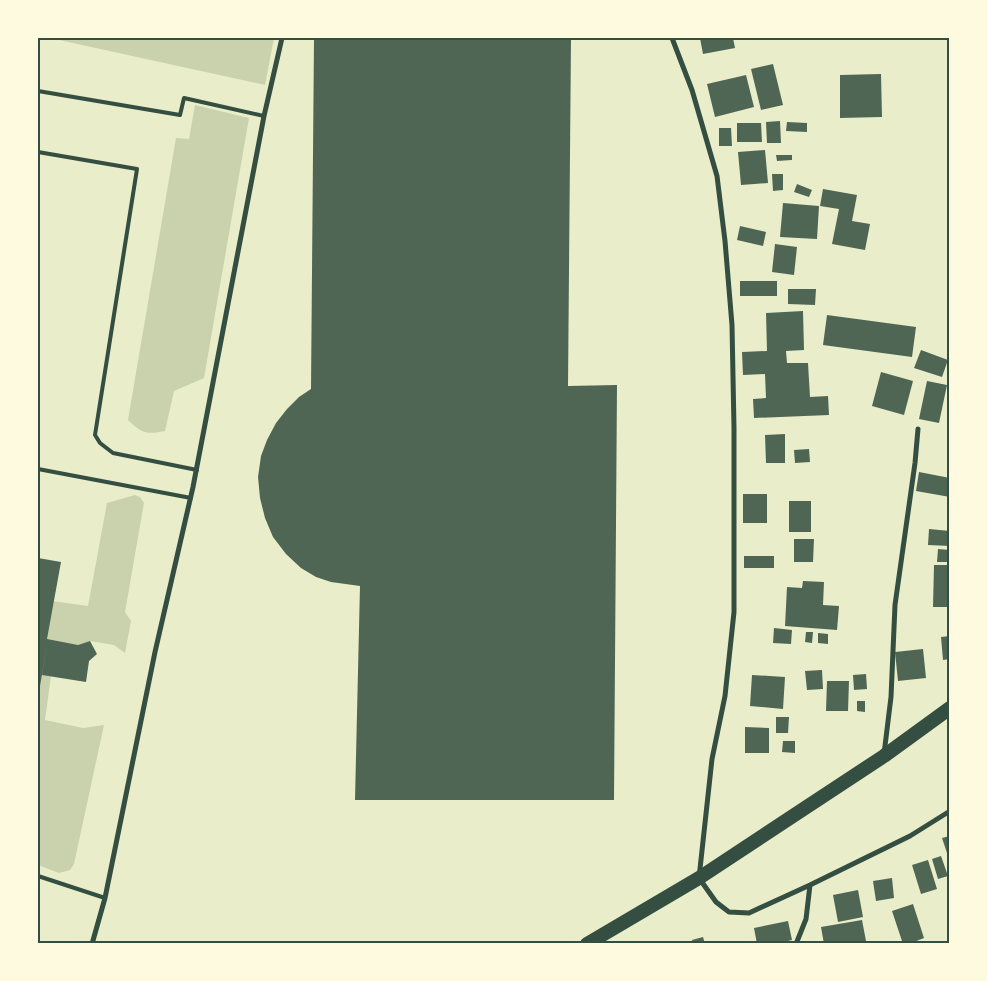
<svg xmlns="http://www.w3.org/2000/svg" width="987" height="981" viewBox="0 0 987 981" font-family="Manrope,sans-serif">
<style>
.green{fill:#cad2ad}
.building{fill:#4f6655}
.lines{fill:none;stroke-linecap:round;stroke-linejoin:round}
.service{stroke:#344e41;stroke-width:4}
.minor{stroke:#344e41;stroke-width:5}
.trunk{stroke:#344e41;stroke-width:14}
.neatline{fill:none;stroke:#344e41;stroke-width:2}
</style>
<rect width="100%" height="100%" fill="#e9edc9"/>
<!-- green -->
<path class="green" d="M 50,38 L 274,38 L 265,85 Z
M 195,105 L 249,118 L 204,378 L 174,391 L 165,431 C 147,435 141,433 128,420 L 176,138 L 189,139 Z
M 135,495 L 140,497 L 144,503 L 125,612 L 131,621 L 125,653 L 114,645 L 90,641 L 78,645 L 51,676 L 45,720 L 83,728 L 104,725 L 74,864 L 70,870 L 59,873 L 38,865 L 38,642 L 45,600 L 88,606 L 107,503 Z"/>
<!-- building -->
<path class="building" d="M 314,38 L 571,38 L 568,386 L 617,385 L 614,800 L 355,800 L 360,586 L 331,582 L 316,577 L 301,568 L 286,554 L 273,537 L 265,518 L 260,498 L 258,477 L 261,456 L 267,440 L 276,423 L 287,409 L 299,397 L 311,389 Z
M 700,38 L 733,38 L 735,48 L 703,54 Z
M 773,64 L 783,105 L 761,110 L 751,69 Z
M 881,74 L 882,117 L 840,118 L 840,75 Z
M 746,75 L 754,107 L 715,117 L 707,84 Z
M 780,121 L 781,143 L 767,143 L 766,122 Z
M 787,122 L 807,123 L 807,132 L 786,131 Z
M 737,123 L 761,123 L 762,142 L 737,142 Z
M 719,128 L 731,128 L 732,146 L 719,146 Z
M 765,150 L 768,183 L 741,185 L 738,152 Z
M 776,155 L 792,155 L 792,160 L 777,161 Z
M 772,174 L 783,174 L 783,190 L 773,191 Z
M 797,184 L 812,190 L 809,197 L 794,192 Z
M 823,189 L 857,195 L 852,221 L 870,224 L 865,250 L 832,244 L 839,209 L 820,206 Z
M 783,203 L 819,206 L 817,239 L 780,237 Z
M 740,226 L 766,232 L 763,246 L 737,240 Z
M 775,244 L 797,247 L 794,275 L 772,272 Z
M 740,281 L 777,281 L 777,296 L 740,296 Z
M 788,289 L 816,289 L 815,305 L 788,304 Z
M 803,311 L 804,350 L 786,351 L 787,363 L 808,363 L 810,397 L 828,396 L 829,415 L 754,418 L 753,399 L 766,398 L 765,374 L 743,375 L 742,352 L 767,351 L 766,313 Z
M 827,315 L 916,327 L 912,357 L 823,345 Z
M 921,350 L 948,360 L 942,377 L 914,368 Z
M 881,372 L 913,381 L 904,415 L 872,406 Z
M 927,381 L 947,385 L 939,423 L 919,419 Z
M 785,434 L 785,463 L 766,463 L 765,435 Z
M 809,449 L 810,462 L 795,463 L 794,450 Z
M 919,472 L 950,478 L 950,497 L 916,491 Z
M 743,494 L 767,494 L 767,523 L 743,523 Z
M 789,501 L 811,501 L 811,532 L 789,532 Z
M 929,529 L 950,531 L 950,546 L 928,545 Z
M 794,539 L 814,539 L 813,562 L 794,562 Z
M 938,549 L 950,550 L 950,562 L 937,562 Z
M 744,556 L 774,556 L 774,568 L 744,568 Z
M 38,558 L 61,562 L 47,639 L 78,645 L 90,641 L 97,654 L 89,661 L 86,682 L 42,675 L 47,645 L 39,692 Z
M 934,565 L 950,565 L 950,607 L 933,607 Z
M 803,581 L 824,582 L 823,605 L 839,606 L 837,630 L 785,626 L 787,587 L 802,588 Z
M 774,628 L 792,630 L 791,644 L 773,643 Z
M 806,632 L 813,632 L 812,643 L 805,642 Z
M 818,633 L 828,634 L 828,644 L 818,643 Z
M 950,636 L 950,659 L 943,660 L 941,637 Z
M 923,649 L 926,678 L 898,681 L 895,652 Z
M 822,670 L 823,689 L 807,690 L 805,671 Z
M 866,674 L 867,689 L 854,690 L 853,675 Z
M 752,675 L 785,677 L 783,709 L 750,706 Z
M 827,681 L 849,681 L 848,711 L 826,711 Z
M 857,701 L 865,701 L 865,712 L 857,711 Z
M 776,717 L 789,717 L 788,733 L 776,733 Z
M 745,727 L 769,728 L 769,753 L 745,753 Z
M 783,741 L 795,741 L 795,753 L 782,752 Z
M 950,836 L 950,859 L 949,859 L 942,838 Z
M 941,856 L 948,876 L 938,879 L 932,859 Z
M 928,860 L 937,889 L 921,894 L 912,865 Z
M 892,878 L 894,898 L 876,901 L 873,881 Z
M 858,890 L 863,917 L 838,922 L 833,895 Z
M 913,904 L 924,938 L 909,944 L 903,944 L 892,911 Z
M 862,920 L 866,941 L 853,944 L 824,944 L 821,927 Z
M 788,921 L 792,940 L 775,944 L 757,944 L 754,928 Z
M 703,937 L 705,944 L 693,944 L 692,940 Z"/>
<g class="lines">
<!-- service -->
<path class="service" d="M 38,91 L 180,115 L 184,98 L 264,116
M 38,152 L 137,169 L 95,435 L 100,443 L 113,453 L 197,470
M 38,469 L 191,498
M 38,876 L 105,898"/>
<!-- minor -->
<path class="minor" d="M 672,38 L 692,90 L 717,176 L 725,241 L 732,325 L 734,428 L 734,612 L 725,696 L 712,759 L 699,878 L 716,902 L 729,912 L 749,913 L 810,885 L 910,836 L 950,811
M 884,754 L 891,697 L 895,605 L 915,463 L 918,429
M 92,944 L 105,898 L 155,652 L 193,487 L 264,116 L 282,38
M 796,944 L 806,919 L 810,885"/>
<!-- trunk -->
<path class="trunk" d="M 587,944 L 699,878 L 884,756 L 950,708"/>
</g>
<!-- border -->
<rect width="987" height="981" fill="none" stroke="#fefae0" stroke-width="78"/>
<rect x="39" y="39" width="909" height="903" class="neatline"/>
</svg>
